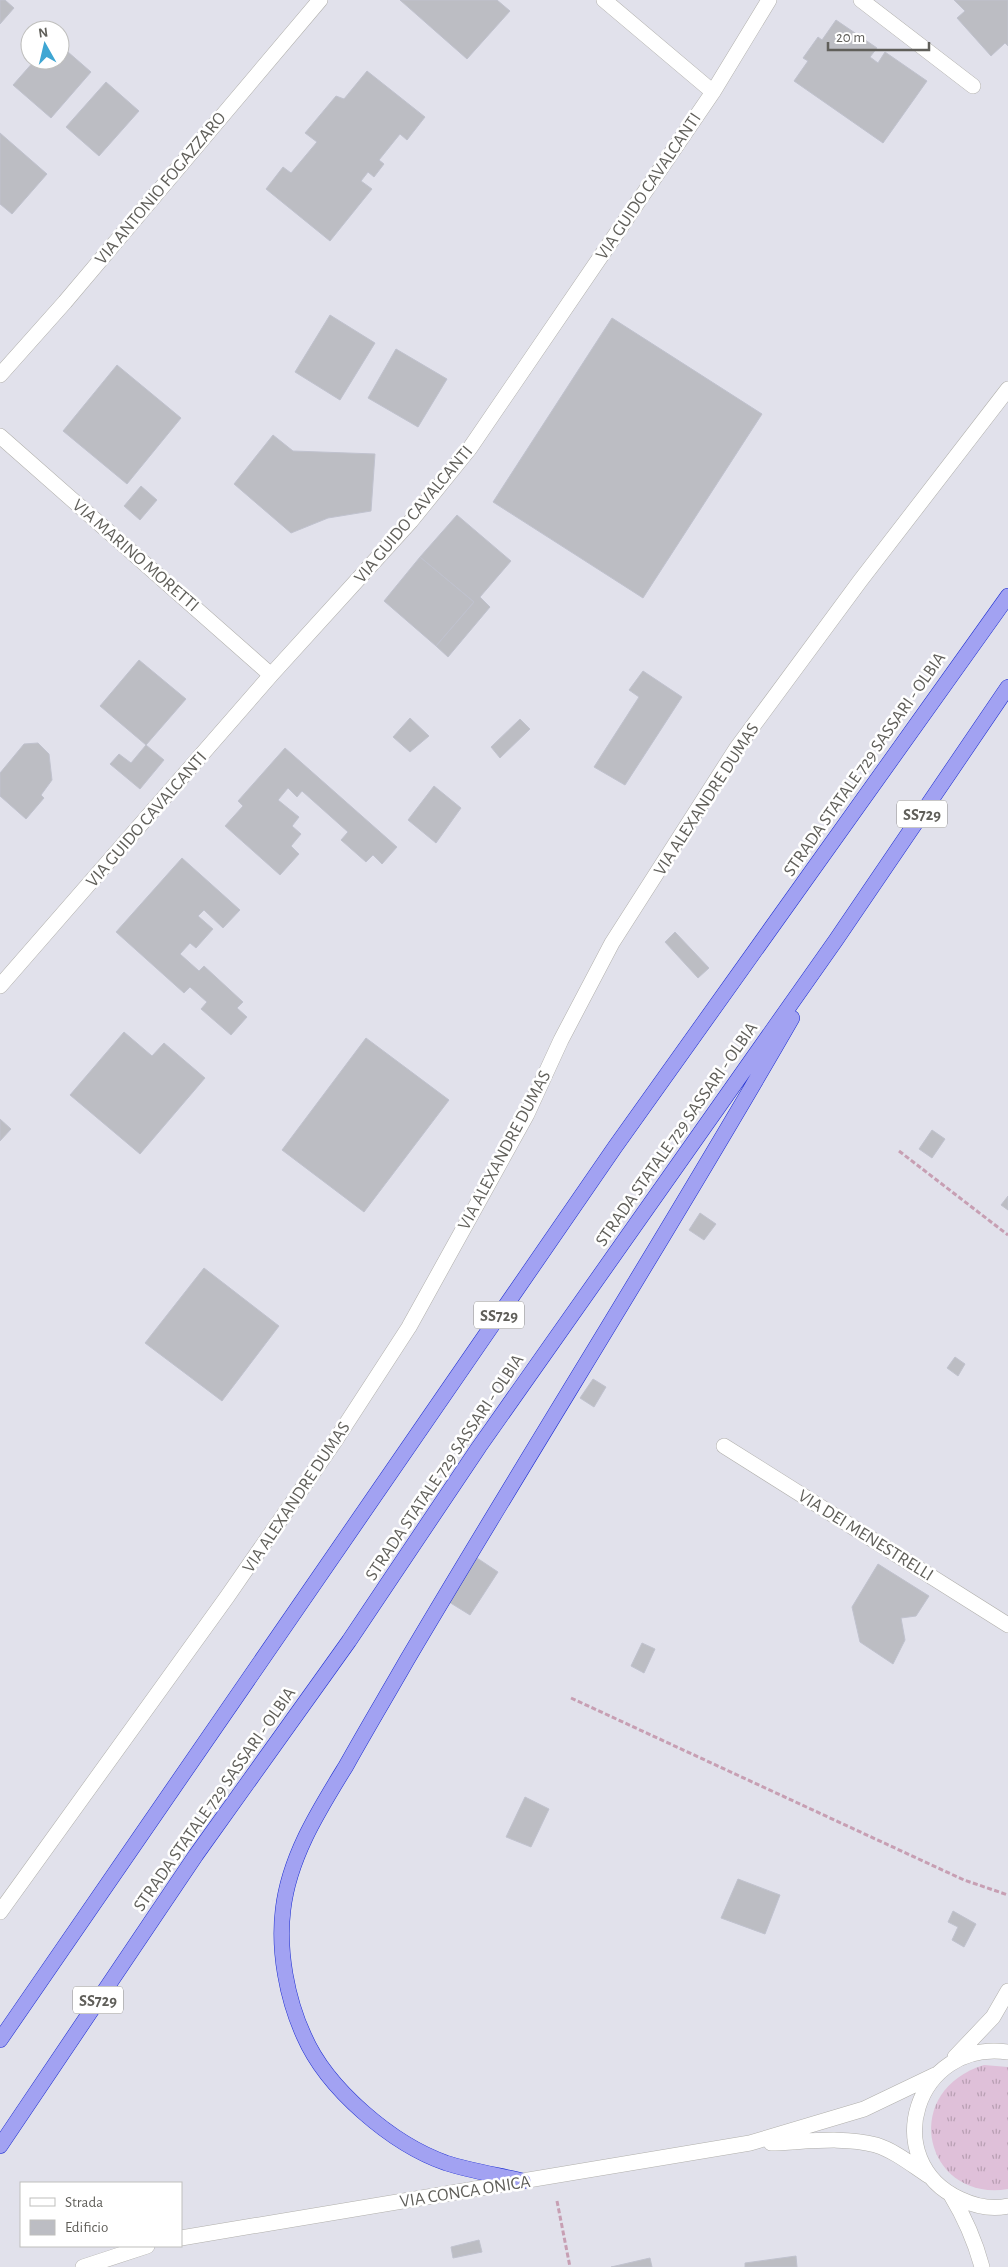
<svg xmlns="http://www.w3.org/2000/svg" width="1008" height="2267" viewBox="0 0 1008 2267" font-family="'Alegreya Sans',sans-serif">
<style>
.grass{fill:url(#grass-tufts)}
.building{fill:#bcbdc3;stroke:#c0c2ce}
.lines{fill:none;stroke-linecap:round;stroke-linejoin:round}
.minor-casing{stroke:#b0afab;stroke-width:16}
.tertiary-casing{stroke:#b0afab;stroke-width:16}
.trunk-casing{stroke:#1b2cd0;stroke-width:16}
.path{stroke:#c79fb3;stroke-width:3;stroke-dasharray:5 2.5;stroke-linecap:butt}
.minor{stroke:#fff;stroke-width:15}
.tertiary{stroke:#fff;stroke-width:15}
.trunk{stroke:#a2a2f2;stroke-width:15}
.labels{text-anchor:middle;stroke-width:5;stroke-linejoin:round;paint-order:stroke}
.shield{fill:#fff;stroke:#908f8c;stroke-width:1}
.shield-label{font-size:16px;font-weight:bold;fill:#605f5a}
.street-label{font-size:18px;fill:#605f5a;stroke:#fff}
</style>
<defs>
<pattern id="grass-tufts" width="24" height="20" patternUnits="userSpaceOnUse" patternTransform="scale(1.25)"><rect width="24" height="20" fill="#dfc0d9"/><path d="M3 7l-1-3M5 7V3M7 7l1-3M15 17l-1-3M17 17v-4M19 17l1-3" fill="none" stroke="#b89fb3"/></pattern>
</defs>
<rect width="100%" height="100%" fill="#e1e1eb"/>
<!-- grass -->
<path class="grass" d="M 984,2065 L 1008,2067 L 1008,2189 C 926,2203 897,2092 984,2065 Z"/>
<!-- building -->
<path class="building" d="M 0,0 L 5,0 L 14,8 L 0,24 Z
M 400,0 L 497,0 L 510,11 L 467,59 Z
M 954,0 L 1008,0 L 1008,46 L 1005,43 L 991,56 L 957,18 L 965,11 Z
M 836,20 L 877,48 L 870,57 L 878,63 L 885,52 L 927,81 L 883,143 L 794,81 L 808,61 L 803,58 L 818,37 L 822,40 Z
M 60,45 L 91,72 L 51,118 L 13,85 L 35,60 L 60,60 Z
M 367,71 L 425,117 L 407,140 L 400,134 L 379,160 L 384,164 L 374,177 L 368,172 L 361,181 L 372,189 L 330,241 L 266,189 L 283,167 L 291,173 L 317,142 L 305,133 L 336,96 L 344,99 Z
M 106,82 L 139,111 L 99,156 L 66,127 Z
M 0,133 L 47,174 L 12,214 L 0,204 Z
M 330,315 L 375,343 L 340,400 L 295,372 Z
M 612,318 L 762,414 L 643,598 L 493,502 Z
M 396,349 L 447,379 L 418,427 L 368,398 Z
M 117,365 L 181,418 L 127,484 L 63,431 Z
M 273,435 L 293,451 L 375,454 L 371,511 L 328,518 L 291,533 L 234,484 Z
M 141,486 L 157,500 L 140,520 L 124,506 Z
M 457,515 L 511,561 L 480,597 L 490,607 L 448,657 L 436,646 L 474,602 L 420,557 Z
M 420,557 L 474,602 L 436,646 L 384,601 Z
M 139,660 L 186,699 L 146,745 L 100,706 Z
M 643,671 L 682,697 L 625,785 L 594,767 L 639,697 L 629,690 Z
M 410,718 L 429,736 L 410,752 L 393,737 Z
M 520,719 L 530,729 L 500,758 L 491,747 Z
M 38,743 L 49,754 L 52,780 L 41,795 L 44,798 L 26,819 L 0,796 L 0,773 L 24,744 Z
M 146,745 L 164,760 L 140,789 L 110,764 L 119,754 L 131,763 Z
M 285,748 L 397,847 L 382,864 L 373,855 L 366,862 L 341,840 L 348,832 L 302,791 L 297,797 L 288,788 L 278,800 L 299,817 L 292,826 L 301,834 L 291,846 L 299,854 L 280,875 L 225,826 L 243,806 L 238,801 Z
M 434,786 L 461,808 L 436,843 L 408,820 Z
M 182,858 L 240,910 L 223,928 L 204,910 L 198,916 L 213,929 L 196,948 L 190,943 L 180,954 L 199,971 L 204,966 L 243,1002 L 237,1008 L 247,1017 L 231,1035 L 201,1009 L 207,1002 L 190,987 L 184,993 L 116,932 Z
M 675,932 L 709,968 L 698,978 L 665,942 Z
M 124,1032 L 152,1056 L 164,1043 L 205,1078 L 140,1154 L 70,1095 Z
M 366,1038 L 449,1100 L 364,1212 L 282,1150 Z
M 0,1119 L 11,1129 L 0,1141 Z
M 932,1130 L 945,1139 L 932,1158 L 919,1149 Z
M 1008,1196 L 1008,1210 L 1001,1205 Z
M 700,1213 L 716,1224 L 704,1240 L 689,1230 Z
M 204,1268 L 279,1326 L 222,1401 L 145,1343 Z
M 955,1357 L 965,1364 L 958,1376 L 947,1368 Z
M 593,1379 L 606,1387 L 594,1407 L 580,1398 Z
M 477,1558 L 498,1572 L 470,1615 L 449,1602 Z
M 878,1564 L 929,1596 L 916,1616 L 901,1618 L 905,1640 L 893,1664 L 860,1642 L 852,1607 Z
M 642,1643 L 655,1649 L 644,1673 L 631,1666 Z
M 525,1797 L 549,1809 L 531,1847 L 506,1837 Z
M 738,1879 L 780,1895 L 765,1934 L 721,1918 Z
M 953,1911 L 976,1924 L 964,1947 L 952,1940 L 958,1927 L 948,1922 Z
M 479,2240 L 482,2252 L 453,2258 L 451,2247 Z
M 796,2256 L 797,2267 L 745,2267 L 745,2263 Z
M 650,2258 L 652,2267 L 611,2267 Z"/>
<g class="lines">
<defs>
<path id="minor" d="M 604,0 L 713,92
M 861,0 L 973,86
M 0,375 L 65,302 L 320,0
M 0,436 L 271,675
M 0,986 L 271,675 L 411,521 L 470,448 L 713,92 L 769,0
M 724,1446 L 1008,1625
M 0,1912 L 227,1597 L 335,1441 L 409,1327 L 527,1114 L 561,1040 L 612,943 L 736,749 L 860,581 L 1008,389"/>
<path id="tertiary" d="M 1008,2052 C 915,2039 878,2161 960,2199 C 975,2206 991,2210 1008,2206
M 955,2057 L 993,2017 L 1008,1991
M 771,2143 C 805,2142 843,2136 876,2145 C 895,2151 912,2165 929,2176
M 951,2195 C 965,2218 975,2241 982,2267
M 181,2238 L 750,2143 L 864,2109 L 935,2075
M 83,2267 L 147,2246"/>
<path id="trunk" d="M 0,2040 L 615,1147 L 1008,596
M 0,2146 L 196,1855 L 349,1641 L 479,1447 L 836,940 L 1008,687
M 523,2181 C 498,2175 471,2171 446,2163 C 392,2144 327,2089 304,2036 C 287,1999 278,1951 283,1910 C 289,1857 319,1810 346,1766 C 366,1730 387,1695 407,1660 C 534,1445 668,1234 792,1018"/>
</defs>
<!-- minor casing -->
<use href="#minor" class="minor-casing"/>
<!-- tertiary casing -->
<use href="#tertiary" class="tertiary-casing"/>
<!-- trunk casing -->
<use href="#trunk" class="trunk-casing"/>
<!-- path -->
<path class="path" d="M 899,1151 L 1008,1235
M 571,1698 L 964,1880 L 1008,1895
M 557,2201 L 570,2267"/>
<!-- minor -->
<use href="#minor" class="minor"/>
<!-- tertiary -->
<use href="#tertiary" class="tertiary"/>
<!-- trunk -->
<use href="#trunk" class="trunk"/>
</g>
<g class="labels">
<!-- shield labels -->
<g class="shield">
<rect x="897" y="800.5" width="50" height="27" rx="4"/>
<rect x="474" y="1301.5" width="50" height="27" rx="4"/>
<rect x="73" y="1986.5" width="50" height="27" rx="4"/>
</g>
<g class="shield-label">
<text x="922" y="820">SS729</text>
<text x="499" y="1321">SS729</text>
<text x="98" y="2006">SS729</text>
</g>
<!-- street labels -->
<g class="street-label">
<text transform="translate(648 186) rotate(-56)" y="6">VIA GUIDO CAVALCANTI</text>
<text transform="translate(160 188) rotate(-50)" y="6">VIA ANTONIO FOGAZZARO</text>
<text transform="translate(413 514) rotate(-50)" y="6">VIA GUIDO CAVALCANTI</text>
<text transform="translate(136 555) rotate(41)" y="6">VIA MARINO MORETTI</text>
<text transform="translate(864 764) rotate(-55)" y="6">STRADA STATALE 729 SASSARI - OLBIA</text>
<text transform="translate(706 799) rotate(-57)" y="6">VIA ALEXANDRE DUMAS</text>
<text transform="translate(146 819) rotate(-49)" y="6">VIA GUIDO CAVALCANTI</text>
<text transform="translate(676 1134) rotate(-55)" y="6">STRADA STATALE 729 SASSARI - OLBIA</text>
<text transform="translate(504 1150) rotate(-62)" y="6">VIA ALEXANDRE DUMAS</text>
<text transform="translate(444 1467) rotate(-56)" y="6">STRADA STATALE 729 SASSARI - OLBIA</text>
<text transform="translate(296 1497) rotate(-56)" y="6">VIA ALEXANDRE DUMAS</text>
<text transform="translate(866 1535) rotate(32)" y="6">VIA DEI MENESTRELLI</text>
<text transform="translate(214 1799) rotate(-55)" y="6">STRADA STATALE 729 SASSARI - OLBIA</text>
<text transform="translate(465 2191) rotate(-9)" y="6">VIA CONCA ONICA</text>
</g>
</g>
<!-- legend -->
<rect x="20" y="2182" width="162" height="65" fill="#ffffff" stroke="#bfbfbd"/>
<rect x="30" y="2198" width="25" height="8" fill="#ffffff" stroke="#bfbfbd"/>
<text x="65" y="2207" font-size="15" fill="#605f5a">Strada</text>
<rect x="30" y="2220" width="25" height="15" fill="#bcbdc3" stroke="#bfbfbd"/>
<text x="65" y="2232" font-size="15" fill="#605f5a">Edificio</text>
<!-- north arrow -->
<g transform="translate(45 45) rotate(352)"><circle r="24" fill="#ffffff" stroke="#bfbfbd"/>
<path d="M0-4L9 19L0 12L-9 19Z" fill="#3fa6d3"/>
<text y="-8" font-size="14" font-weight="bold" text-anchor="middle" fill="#605f5a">N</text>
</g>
<!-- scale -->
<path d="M828 42v8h101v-8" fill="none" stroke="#605f5a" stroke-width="2.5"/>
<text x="836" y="42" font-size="15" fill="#605f5a" stroke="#ffffff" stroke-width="4" paint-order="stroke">20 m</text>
</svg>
